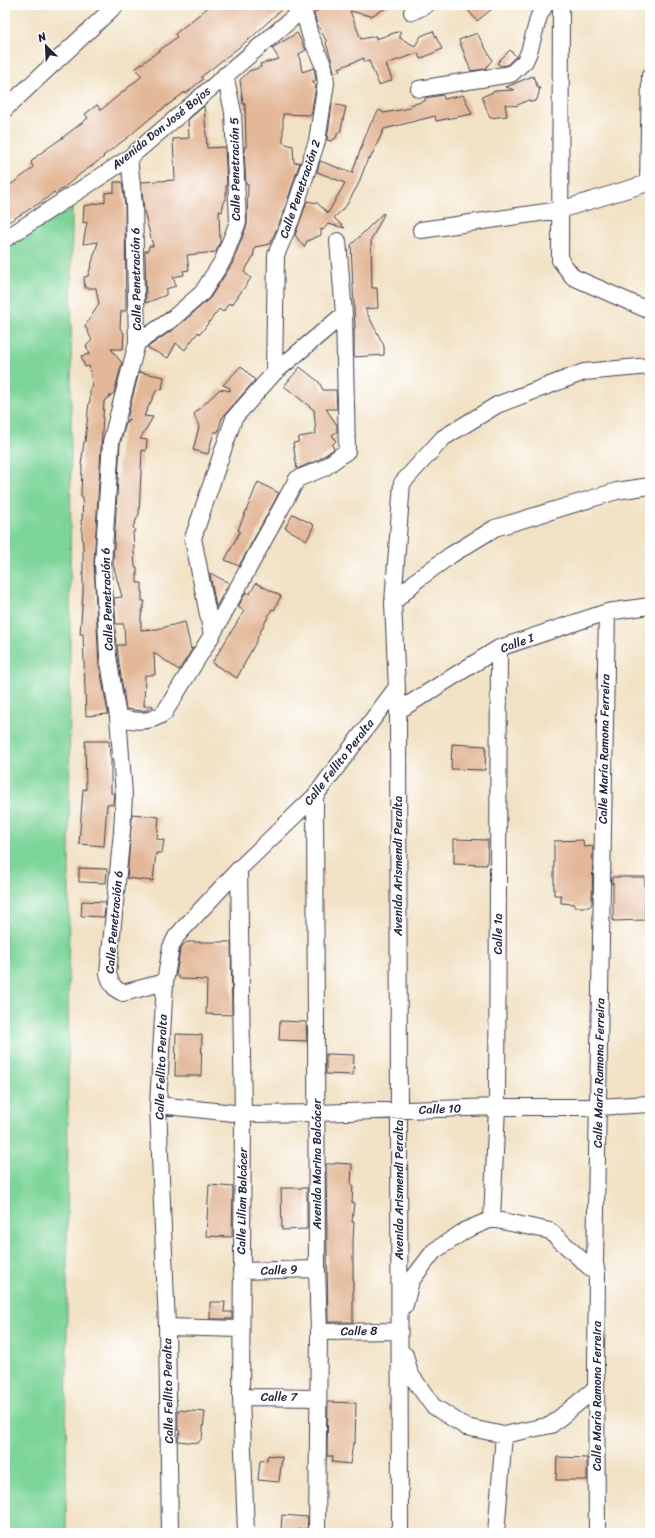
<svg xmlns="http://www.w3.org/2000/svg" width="655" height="1538" viewBox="0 0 655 1538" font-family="Sriracha,sans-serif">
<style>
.green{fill:#7cd498;stroke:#4f7b6a}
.building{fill:#e3b898}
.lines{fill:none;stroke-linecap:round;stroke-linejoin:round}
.minor-casing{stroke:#413f50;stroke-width:18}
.minor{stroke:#fff;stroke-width:16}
.labels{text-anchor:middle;stroke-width:3;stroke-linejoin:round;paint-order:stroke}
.street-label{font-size:12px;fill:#22223b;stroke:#fff}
</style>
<rect width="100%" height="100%" fill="#fff"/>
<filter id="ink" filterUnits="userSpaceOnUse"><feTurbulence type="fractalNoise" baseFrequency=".025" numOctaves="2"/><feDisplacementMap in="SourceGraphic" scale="8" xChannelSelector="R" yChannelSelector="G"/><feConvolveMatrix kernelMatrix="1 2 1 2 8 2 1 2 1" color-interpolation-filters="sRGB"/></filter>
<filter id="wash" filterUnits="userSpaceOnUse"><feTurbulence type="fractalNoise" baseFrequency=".012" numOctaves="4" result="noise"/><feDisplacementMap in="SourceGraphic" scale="16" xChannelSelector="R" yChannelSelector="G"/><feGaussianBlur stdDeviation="0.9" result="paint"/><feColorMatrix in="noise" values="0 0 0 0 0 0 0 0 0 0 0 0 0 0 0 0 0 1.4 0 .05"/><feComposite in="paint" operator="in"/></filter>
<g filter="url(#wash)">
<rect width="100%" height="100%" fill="#f2e2c5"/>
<!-- green -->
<path class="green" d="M 72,209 L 66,1533 L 5,1533 L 5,243 Z"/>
<g id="blocks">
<!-- building -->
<path class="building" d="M 211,5 L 286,5 L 252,37 L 201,77 L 203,79 L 185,94 L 185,92 L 160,111 L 159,111 L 127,138 L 103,156 L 104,157 L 79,175 L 56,194 L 54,192 L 43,201 L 5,224 L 5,189 L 33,168 L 31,162 L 38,155 L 62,138 L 88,118 L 85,114 L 97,105 L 101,110 L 142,76 L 135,69 L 177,37 L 175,34 Z
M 333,5 L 392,5 L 371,16 L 350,11 L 361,39 L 376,36 L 376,39 L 400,31 L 400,38 L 415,46 L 421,36 L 433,31 L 442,49 L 420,59 L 418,53 L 386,64 L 392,80 L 379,85 L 369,61 L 364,62 L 364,58 L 339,68 L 340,71 L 334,73 L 332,62 L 326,43 L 327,42 L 317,24 L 314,13 L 325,6 L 328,9 Z
M 464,5 L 497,5 L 477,21 Z
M 297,33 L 306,50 L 299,54 L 302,72 L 314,68 L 316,80 L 312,82 L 316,86 L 311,115 L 283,114 L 283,143 L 293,146 L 294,163 L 300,162 L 282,217 L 270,244 L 255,247 L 253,257 L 244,272 L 251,278 L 232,305 L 229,303 L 223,312 L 219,309 L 200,334 L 198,332 L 185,350 L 176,343 L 168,358 L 148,348 L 148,347 L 178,326 L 210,298 L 232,264 L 247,225 L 248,184 L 246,184 L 244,147 L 246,147 L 245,104 L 243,104 L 240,80 L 249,71 L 261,67 L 260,64 L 279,59 L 272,48 Z
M 477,33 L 492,60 L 485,69 L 471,71 L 459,40 Z
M 510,50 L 516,56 L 507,65 L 501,66 L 497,63 Z
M 533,76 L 538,88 L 540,88 L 537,100 L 532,102 L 528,100 L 516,106 L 505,104 L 507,116 L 490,118 L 482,97 L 495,91 L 514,90 L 506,87 Z
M 443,95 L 444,99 L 463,95 L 472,114 L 436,121 L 435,116 L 384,129 L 370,159 L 368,158 L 358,185 L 346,206 L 334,218 L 345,228 L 328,224 L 323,230 L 321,229 L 321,235 L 307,241 L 304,247 L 295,235 L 307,201 L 317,203 L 328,213 L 345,183 L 317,172 L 320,161 L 352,173 L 365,137 L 371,123 L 379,110 L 384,113 L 410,108 L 410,105 L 425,101 L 425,98 Z
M 332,104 L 346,107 L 340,133 L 338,132 L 336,138 L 331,141 L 327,140 Z
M 204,106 L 207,148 L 225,147 L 227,185 L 226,185 L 226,200 L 224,200 L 222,212 L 219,211 L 220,241 L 216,252 L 187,255 L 189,270 L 183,271 L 184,275 L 173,277 L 176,286 L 166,289 L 166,295 L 146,303 L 145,251 L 148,251 L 149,246 L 153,246 L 144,211 L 141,182 L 175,180 L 173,139 L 189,138 L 188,120 Z
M 114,182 L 122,182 L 125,205 L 126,311 L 121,311 L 120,328 L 124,333 L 123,349 L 111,349 L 122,363 L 114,393 L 104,401 L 94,563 L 99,667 L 100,668 L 108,714 L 86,716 L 83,634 L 80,634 L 83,594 L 83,547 L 81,520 L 82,520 L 83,497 L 81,497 L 82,465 L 81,465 L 84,442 L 85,442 L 89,402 L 90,402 L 90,387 L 93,387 L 89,366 L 85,367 L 81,356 L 90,354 L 86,346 L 92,340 L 85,326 L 99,304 L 96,288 L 85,288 L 84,277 L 88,276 L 98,242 L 83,244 L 87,222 L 83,223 L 84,206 L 105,202 L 105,193 L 114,192 Z
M 383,213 L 384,214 L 371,240 L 372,288 L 377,288 L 378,308 L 365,309 L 384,346 L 384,355 L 354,357 L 354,328 L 355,328 L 351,245 Z
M 241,366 L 255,380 L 222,418 L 218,432 L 214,432 L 208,454 L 193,450 L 199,427 L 194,414 L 220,389 L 230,391 L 230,388 L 223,385 Z
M 300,367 L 319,382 L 323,390 L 336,390 L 337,409 L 326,409 L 337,425 L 337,432 L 332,435 L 336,441 L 332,445 L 334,449 L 318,460 L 297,469 L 293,443 L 298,442 L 299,437 L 316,434 L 314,410 L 284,386 Z
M 139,372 L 164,377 L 162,390 L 157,389 L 144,416 L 153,417 L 140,439 L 147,440 L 146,451 L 142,450 L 139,514 L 133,527 L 135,531 L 133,532 L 135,567 L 137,567 L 137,583 L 142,583 L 142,601 L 145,601 L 141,616 L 141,630 L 157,629 L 185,622 L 191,649 L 193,648 L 179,670 L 154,653 L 155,675 L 145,675 L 144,706 L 153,706 L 153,708 L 142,711 L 126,709 L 119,663 L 117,645 L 125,645 L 124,624 L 116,624 L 114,598 L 122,597 L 113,564 L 120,444 L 127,420 L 129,420 L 128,414 Z
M 258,482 L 279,493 L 239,566 L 225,560 L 240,531 L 238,530 Z
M 293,514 L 314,525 L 307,540 L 285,528 Z
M 210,573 L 229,583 L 216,607 L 210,574 Z
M 256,583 L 281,596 L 274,610 L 272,609 L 257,638 L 258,638 L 237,678 L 212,663 L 244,611 L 238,607 L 246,592 L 250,594 Z
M 85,741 L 109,741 L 110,756 L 111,758 L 111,793 L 114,793 L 113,805 L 107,804 L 104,846 L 79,844 L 83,789 L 86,790 Z
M 452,744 L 486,746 L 485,770 L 451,769 Z
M 132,814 L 159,817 L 157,839 L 164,840 L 162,853 L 156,853 L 153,881 L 127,878 Z
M 454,839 L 488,840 L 487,865 L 454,864 Z
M 583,840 L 584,847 L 593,846 L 592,904 L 589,907 L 574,907 L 575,904 L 561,903 L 561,895 L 554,895 L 554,841 Z
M 79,868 L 107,869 L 106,883 L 79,882 Z
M 612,877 L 645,877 L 645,920 L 613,921 L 613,882 L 612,884 Z
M 82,901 L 106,902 L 104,917 L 81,916 Z
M 187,942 L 231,942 L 232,1015 L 206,1014 L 207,980 L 181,979 L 176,975 L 180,950 L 183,945 Z
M 280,1021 L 306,1022 L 307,1041 L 279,1040 Z
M 176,1034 L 202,1035 L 201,1076 L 175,1076 Z
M 326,1054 L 354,1055 L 353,1075 L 326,1074 Z
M 335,1163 L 352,1164 L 351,1185 L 353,1185 L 352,1203 L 354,1203 L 352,1222 L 354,1222 L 353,1241 L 353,1322 L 328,1322 L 326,1166 L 326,1164 L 335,1164 Z
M 209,1185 L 233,1187 L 232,1237 L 206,1236 Z
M 281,1188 L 307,1188 L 307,1229 L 282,1230 Z
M 210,1302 L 225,1302 L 224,1312 L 232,1312 L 232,1319 L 210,1319 Z
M 328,1402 L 356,1403 L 355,1443 L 353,1443 L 350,1464 L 332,1462 L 333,1456 L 327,1456 Z
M 178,1410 L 205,1412 L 202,1438 L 198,1443 L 178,1441 L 180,1431 L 178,1430 Z
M 268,1455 L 282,1457 L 279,1482 L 258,1480 L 260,1461 L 267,1460 Z
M 557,1457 L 587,1458 L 587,1480 L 556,1480 Z
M 282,1515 L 308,1517 L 307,1529 L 299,1529 L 299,1533 L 281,1532 Z"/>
</g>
</g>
<g filter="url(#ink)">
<use href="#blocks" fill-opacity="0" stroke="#413f50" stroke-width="1"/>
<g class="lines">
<defs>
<path id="minor" d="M 561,5 L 560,260 L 573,277 L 650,311
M 412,12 L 426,5
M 419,89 L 511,74 L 525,61 L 529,52 L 539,16 L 545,5
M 5,109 L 116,5
M 129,158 L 134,204 L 137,343 L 111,442 L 103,564 L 108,656 L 118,717 L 124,794 L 122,832 L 108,974 C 111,983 113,989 123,993 L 165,982
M 421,230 L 560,210 L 648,183 L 650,76
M 5,239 L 129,158 L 308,5
M 137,343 L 172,319 L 202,293 L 223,260 L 238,222 L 233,112 L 225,75
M 274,373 L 276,255 L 291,220 L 317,141 L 326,83 L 324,67 L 310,35 L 303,9
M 393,603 L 417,580 L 451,555 L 495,528 L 617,491 L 650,486
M 212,635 L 193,538 L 234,418 L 274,373 L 344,314
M 398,711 L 499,648 L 607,612 L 650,606
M 118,717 C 134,722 151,723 164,713 L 212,635 L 297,479 L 324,468 L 347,451 L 344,314 L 338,241
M 315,796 L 317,1269 L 319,1332 L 317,1533
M 239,869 L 243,1114 L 241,1397 L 246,1533
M 158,1105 L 243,1114 L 317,1113 L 497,1107 L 598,1107 L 650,1104
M 492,1219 L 497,1107 L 499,648
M 241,1271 L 317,1269
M 405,1305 L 411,1281 L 434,1251 L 466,1230 L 492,1219 L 550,1231 L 597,1274
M 167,1327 L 240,1329
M 319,1332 L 399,1331
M 405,1355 L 410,1374 L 433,1406 L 466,1427 L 504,1435 L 551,1425 L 596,1388
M 241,1397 L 318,1398
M 170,1533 L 167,1327 L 158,1105 L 165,982 L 171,947 L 176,937 L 183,929 L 239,869 L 315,796 L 397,687
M 400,1533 L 398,711 L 393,603 L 402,483 L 443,438 L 497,405 L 584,372 L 650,366
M 496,1533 L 504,1435
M 597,1533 L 596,1362 L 597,1274 L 595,1263 L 607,612"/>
</defs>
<!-- minor casing -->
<use href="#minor" class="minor-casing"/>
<!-- minor -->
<use href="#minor" class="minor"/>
</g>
</g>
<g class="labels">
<!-- street labels -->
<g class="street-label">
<text transform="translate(161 128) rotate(-39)" y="4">Avenida Don José Bojos</text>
<text transform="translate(235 169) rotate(-91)" y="4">Calle Penetración 5</text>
<text transform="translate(300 189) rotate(-71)" y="4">Calle Penetración 2</text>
<text transform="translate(136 279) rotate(-91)" y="4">Calle Penetración 6</text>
<text transform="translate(107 599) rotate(-92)" y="4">Calle Penetración 6</text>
<text transform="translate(517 643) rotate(-20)" y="4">Calle I</text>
<text transform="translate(604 749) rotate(-89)" y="4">Calle María Ramona Ferreira</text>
<text transform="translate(339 762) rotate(-52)" y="4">Calle Fellito Peralta</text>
<text transform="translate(398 866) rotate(-90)" y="4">Avenida Arismendi Peralta</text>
<text transform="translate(114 922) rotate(-85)" y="4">Calle Penetración 6</text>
<text transform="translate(498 934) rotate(-90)" y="4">Calle 1a</text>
<text transform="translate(161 1067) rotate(-88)" y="4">Calle Fellito Peralta</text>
<text transform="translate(599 1073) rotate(-89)" y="4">Calle María Ramona Ferreira</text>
<text transform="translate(440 1109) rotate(-2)" y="4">Calle 10</text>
<text transform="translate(317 1164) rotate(-90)" y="4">Avenida Marina Balcácer</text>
<text transform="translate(399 1190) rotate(-90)" y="4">Avenida Arismendi Peralta</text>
<text transform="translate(242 1201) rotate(-89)" y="4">Calle Lilian Balcácer</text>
<text transform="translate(279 1270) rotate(-2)" y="4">Calle 9</text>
<text transform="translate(359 1331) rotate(-1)" y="4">Calle 8</text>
<text transform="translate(168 1391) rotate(-91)" y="4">Calle Fellito Peralta</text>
<text transform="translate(597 1396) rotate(-90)" y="4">Calle María Ramona Ferreira</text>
<text x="279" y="1401">Calle 7</text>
</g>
</g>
<!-- margin -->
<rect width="655" height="1538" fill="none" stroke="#fff" stroke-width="20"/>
<!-- north arrow -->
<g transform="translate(46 46) rotate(336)" stroke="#ffffff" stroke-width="3" paint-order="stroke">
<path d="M0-3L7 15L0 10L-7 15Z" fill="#22223b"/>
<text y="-6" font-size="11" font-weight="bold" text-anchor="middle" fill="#22223b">N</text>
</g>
</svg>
